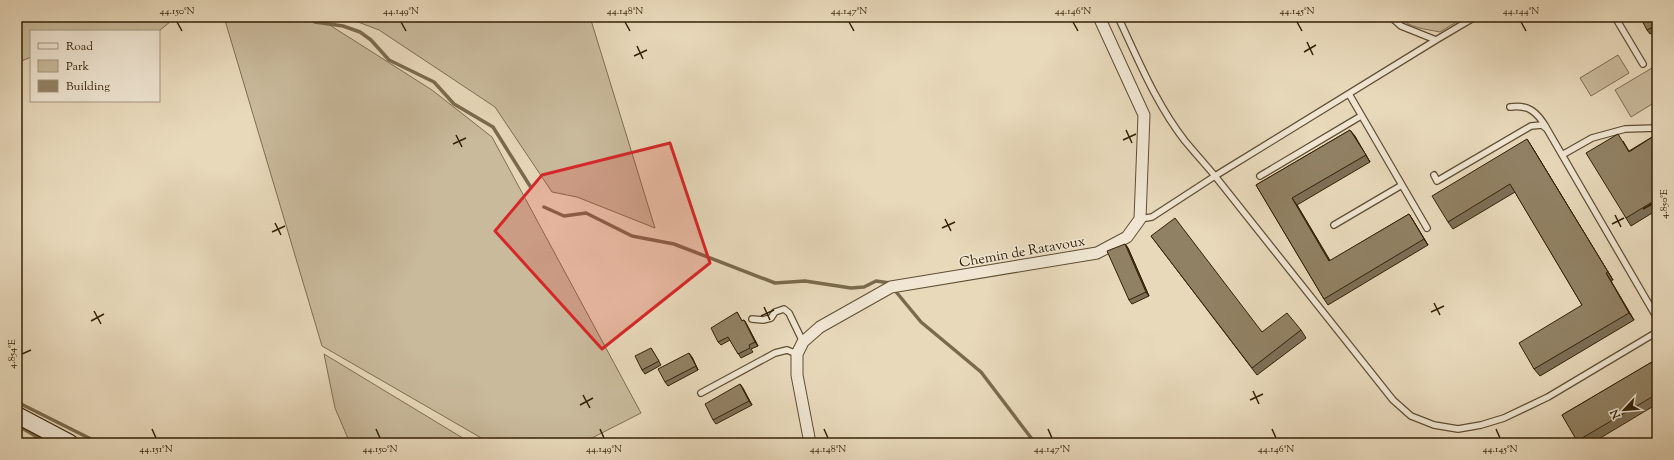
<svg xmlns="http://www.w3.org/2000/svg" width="1674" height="460" viewBox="0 0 1674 460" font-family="'Sorts Mill Goudy',serif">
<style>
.green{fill:#c9ba9c;stroke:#7e6e51}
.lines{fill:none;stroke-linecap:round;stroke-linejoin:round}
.stream{stroke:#7a6a4d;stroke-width:3.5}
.service-casing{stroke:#604f33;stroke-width:8}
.minor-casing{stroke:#604f33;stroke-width:13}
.secondary-casing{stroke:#332106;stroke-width:18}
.service{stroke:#f0e6d3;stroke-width:5.5}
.minor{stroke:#f0e6d3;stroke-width:11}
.secondary{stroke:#f0e6d3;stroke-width:16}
.wall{fill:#7d6f56;stroke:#332106}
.shaded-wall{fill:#665a46;stroke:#332106}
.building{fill:#918164;stroke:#332106}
.marked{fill:#d62828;fill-opacity:0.2;stroke:#d62828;stroke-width:3;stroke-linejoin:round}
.ticks{fill:none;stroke:#332106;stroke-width:1.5}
.labels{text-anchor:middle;stroke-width:3;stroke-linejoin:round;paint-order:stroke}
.street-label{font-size:14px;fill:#332106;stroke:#f0e6d3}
.neatline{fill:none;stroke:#332106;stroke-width:1.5}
.ticks-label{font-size:10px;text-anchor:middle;fill:#332106}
</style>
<rect width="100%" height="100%" fill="#e8d9bb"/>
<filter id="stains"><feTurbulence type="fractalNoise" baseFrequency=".005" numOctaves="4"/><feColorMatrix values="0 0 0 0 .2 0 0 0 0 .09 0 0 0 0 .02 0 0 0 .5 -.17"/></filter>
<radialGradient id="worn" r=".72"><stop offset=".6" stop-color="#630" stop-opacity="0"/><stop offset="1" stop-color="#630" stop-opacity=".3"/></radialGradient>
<!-- green -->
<path class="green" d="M 17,17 L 176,17 L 159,31 L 31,31 L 31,57 L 17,63 Z
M 224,17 L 317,17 L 432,90 L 492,137 L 641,413 L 582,443 L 490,443 L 322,346 Z
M 345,17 L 590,17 L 655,228 L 577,197 L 552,192 L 495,107 L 379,30 Z
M 1398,17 L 1465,17 L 1440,32 C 1425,29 1410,28 1398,17 Z
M 1618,55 L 1629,73 L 1591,96 L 1580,78 Z
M 1657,65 L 1657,101 L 1631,117 L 1615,90 Z
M 324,354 L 471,443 L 350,443 L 335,408 Z"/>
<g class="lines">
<!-- stream -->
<path class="stream" d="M 306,17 L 315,22 L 343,26 L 360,32 L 371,40 L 389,60 L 434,82 L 454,104 L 493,127 L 530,186
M 544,207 L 564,216 L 586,213 L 632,236 L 674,244 L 775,283 L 805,281 L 851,288 L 864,287 L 876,281 L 890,283
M 897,293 L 921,322 L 981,372 L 1035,443
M 17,402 L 99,443
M 17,425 L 44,441"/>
<defs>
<path id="service" d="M 1118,17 C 1138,59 1156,104 1185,141 C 1195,153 1205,164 1215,176 L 1436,40
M 1391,17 L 1401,26 L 1436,40 L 1475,17
M 1615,17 L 1643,64
M 1349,94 L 1427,228
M 1510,107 C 1528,104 1537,112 1546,127
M 1562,155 L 1592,138 L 1625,129 L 1657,128
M 1434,175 L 1437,181 L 1531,126 L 1542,125 L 1547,129 L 1657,318
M 1260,176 L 1361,116
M 1140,219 L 1152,217 L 1215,176 L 1393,400 L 1411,416 L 1434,425 L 1458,429 L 1481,425 L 1504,418 L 1548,397 L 1657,332
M 1334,225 L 1402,185
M 752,319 L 763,320 L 771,318 L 775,312 L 784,309 L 789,313 L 803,342
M 701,393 L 775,353 L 787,350 L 797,354"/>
<path id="minor" d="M 810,443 L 797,375 L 797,354 L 803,342 L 820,327 L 891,287 L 1097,253 L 1127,237 L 1140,219 L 1144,115 L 1099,17"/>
<path id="secondary" d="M 17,415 L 70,443"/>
</defs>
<!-- service casing -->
<use href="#service" class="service-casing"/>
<!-- minor casing -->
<use href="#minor" class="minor-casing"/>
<!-- secondary casing -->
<use href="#secondary" class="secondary-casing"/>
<!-- service -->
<use href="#service" class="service"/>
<!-- minor -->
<use href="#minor" class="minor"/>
<!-- secondary -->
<use href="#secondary" class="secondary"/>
</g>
<!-- wall -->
<path class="wall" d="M 1657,17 L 1657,30 L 1650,34 L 1647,30 Z
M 1350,130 L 1370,162 L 1297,205 L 1330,261 L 1409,214 L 1428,245 L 1328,305 L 1324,299 L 1256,185 Z
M 1657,134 L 1657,210 L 1631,226 L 1626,218 L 1623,141 L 1629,151 Z
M 1532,147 L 1613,280 L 1611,281 L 1634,320 L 1540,376 L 1534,369 L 1582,305 L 1515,192 L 1453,229 L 1448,222 Z
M 1151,236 L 1262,332 L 1301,330 L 1306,338 L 1257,375 Z
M 1125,244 L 1128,248 L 1149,296 L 1132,304 L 1129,300 Z
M 737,312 L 742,321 L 744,320 L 746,323 L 758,346 L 751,349 L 753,352 L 741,358 L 730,340 L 721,345 L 718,342 Z
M 651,348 L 661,365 L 645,374 L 642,370 Z
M 692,357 L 698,370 L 668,386 L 665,382 Z
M 1657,359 L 1657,404 L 1592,443 L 1579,443 L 1562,415 Z
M 740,384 L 752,405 L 716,424 L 713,420 Z"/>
<!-- shaded-wall -->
<path class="shaded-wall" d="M 1350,130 L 1355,136 L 1370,162 L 1366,155 Z
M 1527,139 L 1532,147 L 1613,280 L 1608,272 Z
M 1292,198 L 1297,205 L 1334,267 L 1329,261 Z
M 1409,214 L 1413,220 L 1428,245 L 1424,239 Z
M 1125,244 L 1128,248 L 1149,296 L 1146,292 Z
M 1606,273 L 1611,281 L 1634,320 L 1629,313 Z
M 744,320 L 746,323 L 758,346 L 755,342 Z
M 689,353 L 692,357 L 698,370 L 696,366 Z
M 740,384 L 743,388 L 752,405 L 749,401 Z"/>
<!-- building -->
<path class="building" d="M 1640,17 L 1657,17 L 1657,25 L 1647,30 Z
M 1350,130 L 1366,155 L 1292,198 L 1329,261 L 1409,214 L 1424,239 L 1324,299 L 1256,185 Z
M 1618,134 L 1629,152 L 1657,134 L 1657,199 L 1626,218 L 1586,153 Z
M 1527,139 L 1608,272 L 1606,273 L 1629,313 L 1534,369 L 1519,343 L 1582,305 L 1510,184 L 1448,222 L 1432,196 Z
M 1175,218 L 1262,332 L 1287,313 L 1301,330 L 1252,368 L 1151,236 Z
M 1125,244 L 1146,292 L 1129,300 L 1107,251 Z
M 1657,262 L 1657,272 L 1652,264 Z
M 737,312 L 742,321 L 744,320 L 755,342 L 749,345 L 750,348 L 738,354 L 728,337 L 718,342 L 711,328 Z
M 651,348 L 659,361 L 642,370 L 635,356 Z
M 689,353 L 696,366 L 665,382 L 658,369 Z
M 1657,359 L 1657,394 L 1577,441 L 1562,415 Z
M 740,384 L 749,401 L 713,420 L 705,404 Z"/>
<!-- marked area -->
<path class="marked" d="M 670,143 L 710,263 L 602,349 L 495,231 L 542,175 Z"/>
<!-- ticks -->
<path class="ticks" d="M 177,22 L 182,31M 401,22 L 406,31M 625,22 L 630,31M 849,22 L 854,31M 1073,22 L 1078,31M 1297,22 L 1302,31M 1521,22 L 1526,31M 1307,42 L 1313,55M 637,46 L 643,59M 1304,52 L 1316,45M 634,56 L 647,50M 1126,130 L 1132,143M 456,135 L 462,147M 1123,140 L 1136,134M 453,144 L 466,138M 1643,209 L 1652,204M 1615,215 L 1621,227M 945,219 L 951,231M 275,223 L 281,235M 1612,224 L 1624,218M 942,228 L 955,222M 272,232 L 285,226M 1434,303 L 1440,315M 764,307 L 770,320M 94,311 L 101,324M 1431,312 L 1444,306M 761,316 L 774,310M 91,321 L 104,314M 22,354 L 31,350M 1253,391 L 1259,404M 583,395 L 590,408M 1250,400 L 1263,394M 580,405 L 593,398M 152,429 L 156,438M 376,429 L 380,438M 600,429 L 604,438M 824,429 L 828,438M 1048,429 L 1052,438M 1272,429 L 1276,438M 1496,429 L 1500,438"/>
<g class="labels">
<!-- street labels -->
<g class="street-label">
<text transform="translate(1022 251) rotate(-10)" y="5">Chemin de Ratavoux</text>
</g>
</g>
<!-- margin -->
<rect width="1674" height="460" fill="none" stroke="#e8d9bb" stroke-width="44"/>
<!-- legend -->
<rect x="30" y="30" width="130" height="72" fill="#f0e6d3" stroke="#a49781"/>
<rect x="38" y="43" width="20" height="6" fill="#f0e6d3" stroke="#a49781"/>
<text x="66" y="50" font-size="12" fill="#332106">Road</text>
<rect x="38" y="60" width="20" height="12" fill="#c9ba9c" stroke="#a49781"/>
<text x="66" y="70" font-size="12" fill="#332106">Park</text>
<rect x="38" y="80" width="20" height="12" fill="#918164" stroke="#a49781"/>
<text x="66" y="90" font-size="12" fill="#332106">Building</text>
<!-- north arrow -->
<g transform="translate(1624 410) rotate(244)" stroke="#f0e6d3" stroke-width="3" paint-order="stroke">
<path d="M0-3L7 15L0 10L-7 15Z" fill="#332106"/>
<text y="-6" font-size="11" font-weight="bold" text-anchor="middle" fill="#332106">N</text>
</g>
<rect x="22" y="22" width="1630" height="416" class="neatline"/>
<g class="ticks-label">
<text x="177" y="14">44.150°N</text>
<text x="401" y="14">44.149°N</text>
<text x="625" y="14">44.148°N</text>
<text x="849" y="14">44.147°N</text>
<text x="1073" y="14">44.146°N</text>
<text x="1297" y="14">44.145°N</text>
<text x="1521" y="14">44.144°N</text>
<text transform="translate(1663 204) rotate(-90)" y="4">4.850°E</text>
<text transform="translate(11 354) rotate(-90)" y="4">4.854°E</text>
<text x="156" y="452">44.151°N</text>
<text x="380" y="452">44.150°N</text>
<text x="604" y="452">44.149°N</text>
<text x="828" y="452">44.148°N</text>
<text x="1052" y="452">44.147°N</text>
<text x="1276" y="452">44.146°N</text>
<text x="1500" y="452">44.145°N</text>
</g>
<rect width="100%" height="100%" filter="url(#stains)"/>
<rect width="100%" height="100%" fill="url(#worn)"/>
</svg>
